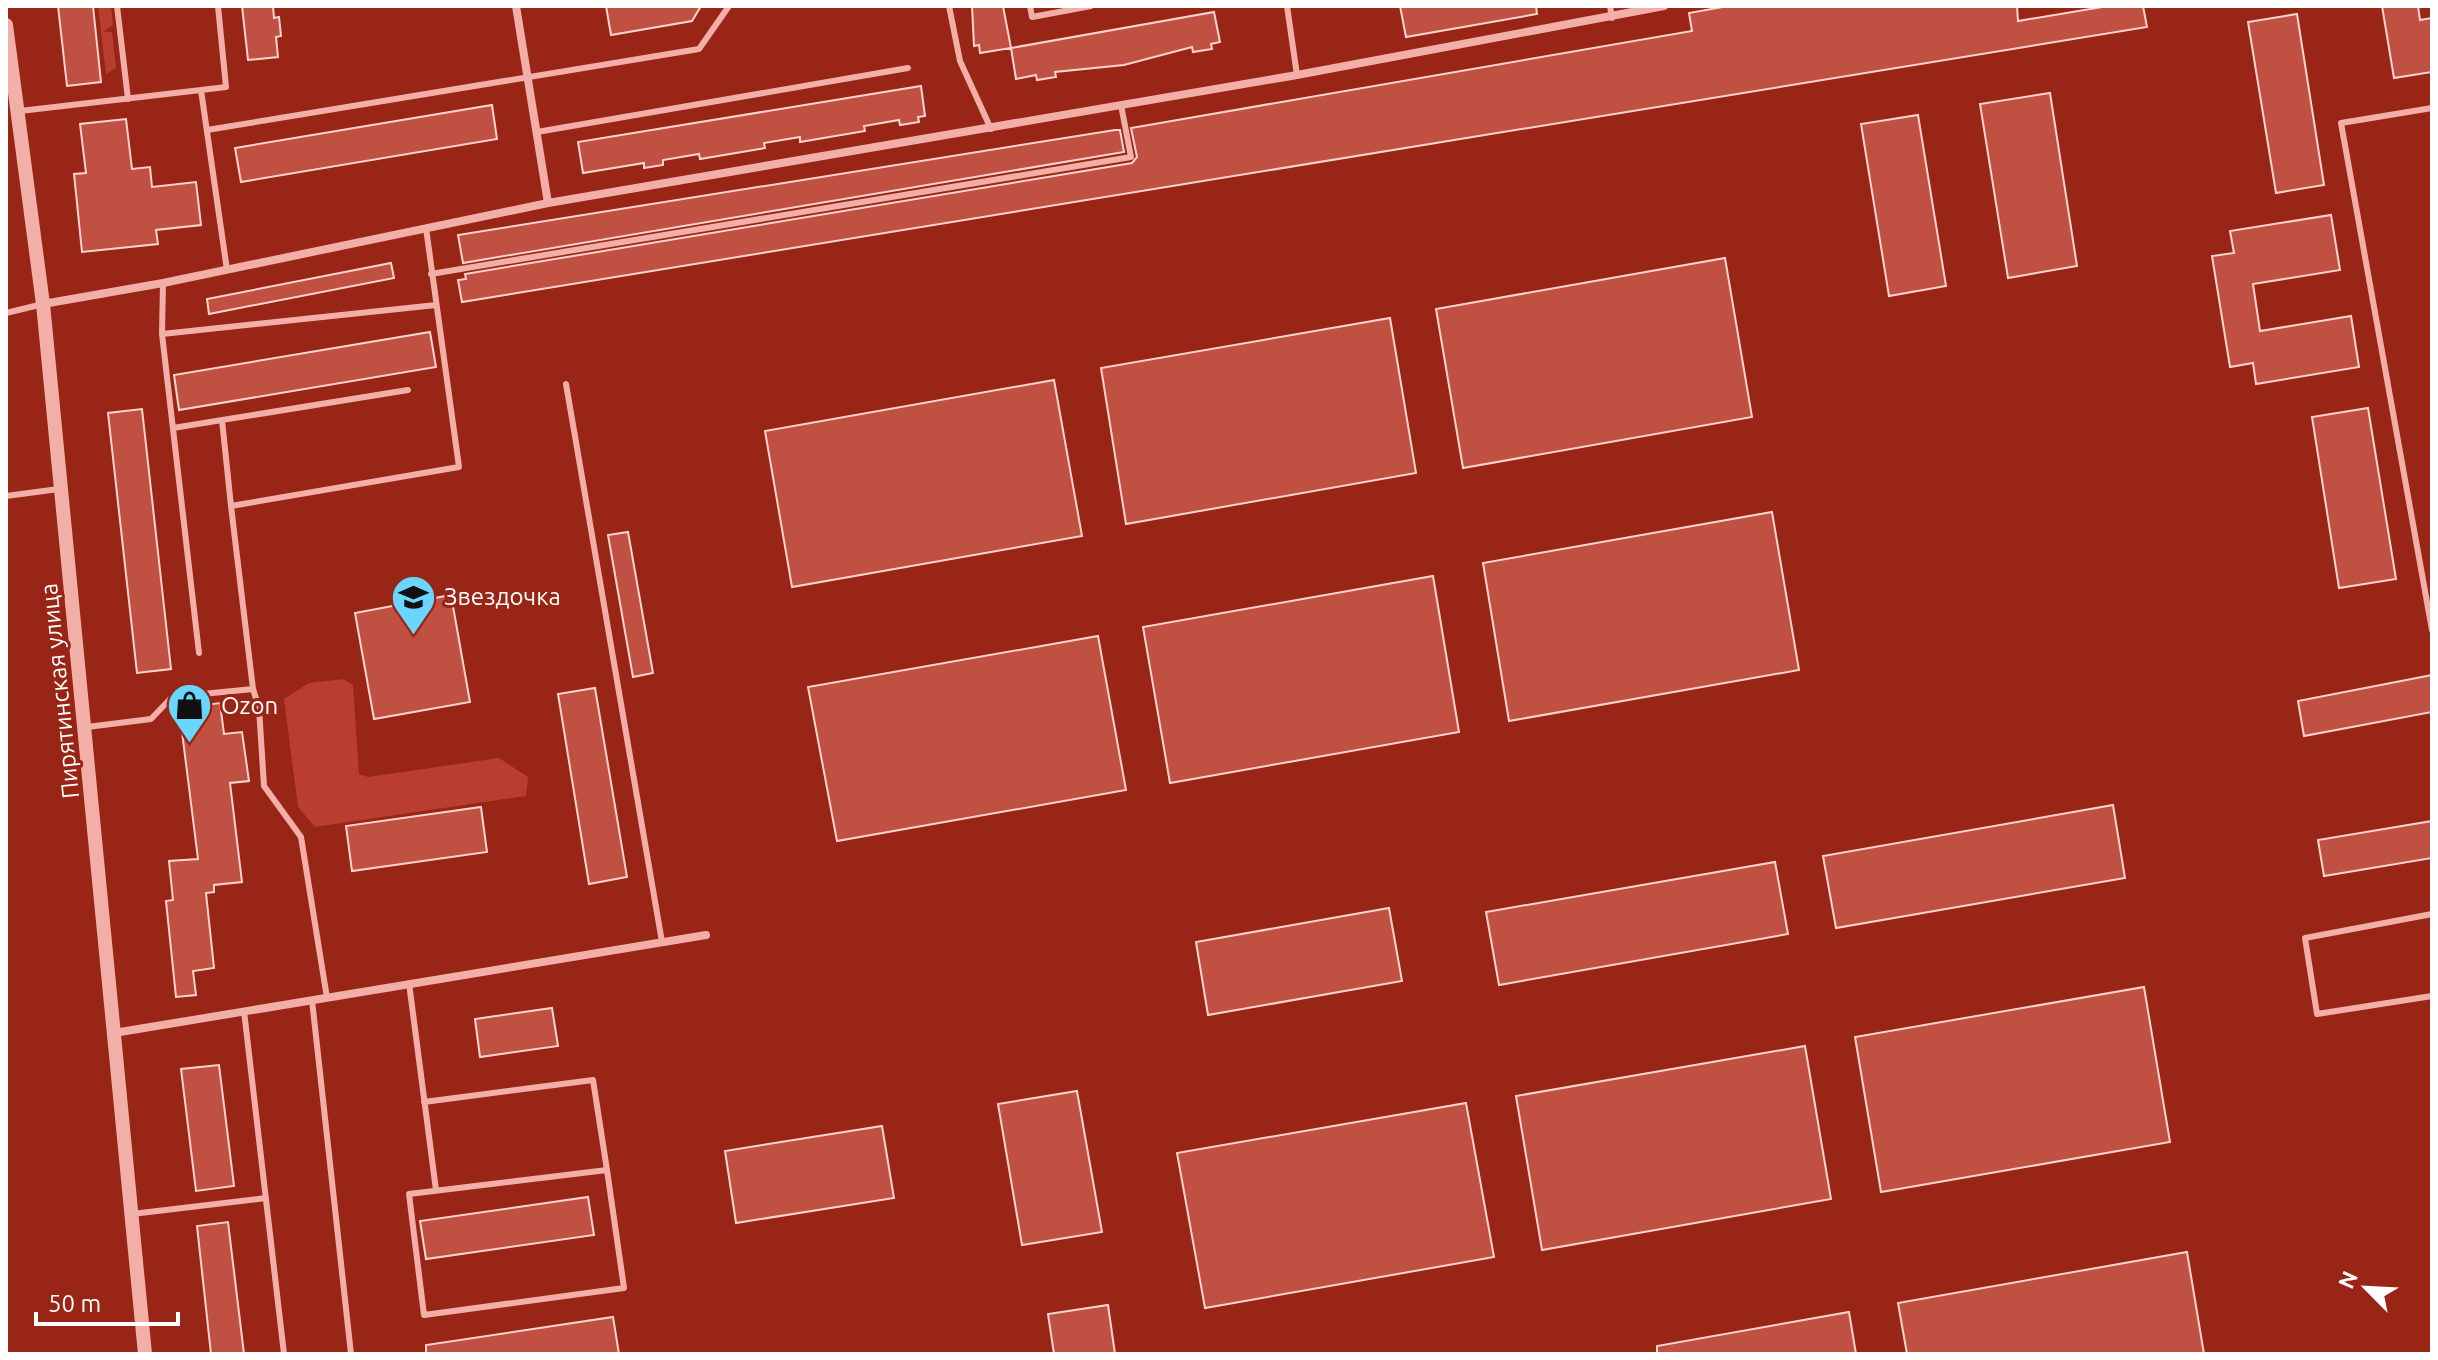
<svg xmlns="http://www.w3.org/2000/svg" width="2438" height="1360" viewBox="0 0 2438 1360" font-family="Ubuntu,sans-serif">
<style>
.green{fill:#b93e2f}
.building{fill:#c05042;stroke:#fdd3cf;stroke-width:2}
.lines{fill:none;stroke-linecap:round;stroke-linejoin:round}
.service{stroke:#f2afa7;stroke-width:6}
.minor{stroke:#f2afa7;stroke-width:8}
.tertiary{stroke:#f2afa7;stroke-width:14}
.labels{text-anchor:middle;stroke-width:6;stroke-linejoin:round;paint-order:stroke}
.poi-label{font-size:24px;fill:#fff;stroke:#982515;text-anchor:start}
.street-label{font-size:24px;fill:#fff;stroke:#982515}
</style>
<rect width="100%" height="100%" fill="#982515"/>
<!-- green -->
<path class="green" d="M 98,6 L 111,6 L 113,25 L 103,32 L 112,32 L 116,68 L 106,74 Z
M 343,679 L 353,685 L 359,774 L 368,777 L 499,758 L 528,777 L 526,796 L 315,827 L 298,807 L 284,699 L 309,683 Z"/>
<!-- building -->
<path class="building" d="M 58,6 L 93,6 L 101,82 L 67,86 Z
M 242,6 L 273,6 L 274,18 L 279,17 L 281,36 L 276,37 L 278,57 L 248,60 Z
M 606,6 L 701,6 L 692,21 L 611,35 Z
M 972,6 L 1003,6 L 1011,48 L 980,53 L 979,45 L 974,46 Z
M 1400,6 L 1536,6 L 1537,14 L 1406,37 Z
M 1728,6 L 2017,6 L 2018,21 L 2108,6 L 2143,6 L 2147,27 L 462,302 L 458,280 L 466,279 L 465,274 L 1132,163 L 1137,157 L 1131,128 L 1692,31 L 1689,13 Z
M 2382,6 L 2418,6 L 2420,20 L 2432,18 L 2432,72 L 2394,78 Z
M 1214,12 L 1220,42 L 1211,44 L 1212,49 L 1193,52 L 1192,47 L 1124,65 L 1055,72 L 1056,77 L 1037,80 L 1036,75 L 1016,79 L 1011,48 Z
M 2297,14 L 2324,185 L 2276,193 L 2248,22 Z
M 921,86 L 925,116 L 918,117 L 919,122 L 900,125 L 899,120 L 864,126 L 865,131 L 800,142 L 800,137 L 764,143 L 765,148 L 700,159 L 699,154 L 663,160 L 663,165 L 644,168 L 644,163 L 583,173 L 578,142 Z
M 2050,93 L 2077,266 L 2008,278 L 1980,104 Z
M 492,105 L 497,139 L 241,182 L 235,148 Z
M 1918,115 L 1946,286 L 1889,296 L 1861,124 Z
M 126,119 L 132,169 L 150,167 L 152,187 L 196,182 L 201,225 L 156,230 L 158,244 L 82,252 L 74,174 L 86,173 L 80,124 Z
M 1115,130 L 1120,130 L 1124,152 L 463,263 L 458,235 Z
M 2331,215 L 2340,270 L 2253,284 L 2260,331 L 2351,316 L 2359,367 L 2256,384 L 2253,363 L 2230,367 L 2212,256 L 2234,253 L 2230,231 Z
M 1725,258 L 1752,417 L 1463,468 L 1436,309 Z
M 391,263 L 394,278 L 209,314 L 207,299 Z
M 1390,318 L 1416,473 L 1126,524 L 1101,368 Z
M 430,332 L 436,367 L 179,410 L 174,375 Z
M 1054,380 L 1082,536 L 792,587 L 765,431 Z
M 2368,408 L 2396,579 L 2339,588 L 2312,417 Z
M 142,409 L 171,669 L 137,673 L 108,413 Z
M 1772,512 L 1799,670 L 1509,721 L 1483,563 Z
M 628,532 L 653,673 L 633,677 L 608,535 Z
M 1433,576 L 1459,732 L 1170,783 L 1143,627 Z
M 451,595 L 470,702 L 374,719 L 355,613 Z
M 1098,636 L 1126,790 L 837,841 L 808,687 Z
M 2432,675 L 2432,712 L 2304,736 L 2298,701 Z
M 595,688 L 627,877 L 589,884 L 558,694 Z
M 220,703 L 224,734 L 242,732 L 249,781 L 230,783 L 242,882 L 214,885 L 214,892 L 206,893 L 214,968 L 193,971 L 196,995 L 176,997 L 166,901 L 173,900 L 169,861 L 198,859 L 179,708 Z
M 2113,805 L 2125,878 L 1836,928 L 1823,856 Z
M 481,807 L 487,852 L 352,871 L 346,826 Z
M 2432,821 L 2432,858 L 2324,876 L 2318,840 Z
M 1775,862 L 1788,934 L 1499,985 L 1486,912 Z
M 1389,908 L 1402,981 L 1208,1015 L 1196,942 Z
M 2144,987 L 2170,1142 L 1881,1192 L 1855,1037 Z
M 552,1008 L 558,1046 L 480,1057 L 475,1019 Z
M 1805,1046 L 1831,1199 L 1542,1250 L 1516,1096 Z
M 219,1065 L 234,1186 L 196,1191 L 181,1069 Z
M 1077,1091 L 1102,1232 L 1022,1245 L 998,1104 Z
M 1466,1103 L 1494,1257 L 1205,1308 L 1177,1153 Z
M 882,1126 L 894,1198 L 736,1223 L 725,1151 Z
M 588,1197 L 594,1235 L 426,1259 L 420,1221 Z
M 228,1222 L 244,1354 L 211,1354 L 197,1226 Z
M 2187,1252 L 2204,1354 L 1907,1354 L 1898,1303 Z
M 1108,1305 L 1115,1354 L 1054,1354 L 1048,1314 Z
M 1849,1312 L 1856,1354 L 1657,1354 L 1657,1346 Z
M 613,1317 L 619,1354 L 426,1354 L 426,1345 Z"/>
<g class="lines">
<!-- service -->
<path class="service" d="M 117,6 L 128,99
M 949,6 L 960,61 L 991,129
M 1030,6 L 1032,17 L 1091,6
M 1287,6 L 1297,75
M 1610,6 L 1612,18
M 201,90 L 226,87 L 218,6
M 2432,108 L 2341,123 L 2432,630
M 20,111 L 201,90 L 227,270
M 207,130 L 699,49 L 729,6
M 537,132 L 908,68
M 431,274 L 1131,157 L 1121,105
M 163,283 L 162,334 L 199,653
M 6,313 L 43,304
M 162,334 L 436,305
M 566,384 L 662,942
M 222,420 L 231,506
M 173,428 L 408,390
M 6,496 L 59,489
M 87,727 L 151,719 L 172,697 L 253,689
M 2432,914 L 2305,938 L 2317,1014 L 2432,996
M 409,983 L 436,1190
M 327,998 L 301,837 L 264,786 L 259,708 L 253,689 L 231,506 L 459,467 L 426,228
M 312,1000 L 351,1354
M 244,1011 L 284,1354
M 424,1102 L 593,1080 L 607,1170
M 607,1170 L 624,1288 L 424,1315 L 409,1194 Z
M 132,1214 L 266,1198"/>
<!-- minor -->
<path class="minor" d="M 516,6 L 548,203
M 43,304 L 163,283 L 548,203 L 1297,75 L 1664,6
M 114,1033 L 706,935"/>
<!-- tertiary -->
<path class="tertiary" d="M 6,25 L 43,304 L 145,1354"/>
</g>
<!-- icons -->
<defs>
<symbol id="school-pin" viewBox="-11 -11 22 30"><path d="M0 17L-7.5 6A9.5 9.5 0 1 1 7.5 6Z" fill="#68d6ff" stroke="#982515"/><path d="M0-5L7-2L0 1L-7-2ZM-4 1L0 2.5L4 1V4Q0 6-4 4Z" fill="#111"/></symbol>
<symbol id="shop-pin" viewBox="-11 -11 22 30"><path d="M0 17L-7.5 6A9.5 9.5 0 1 1 7.5 6Z" fill="#68d6ff" stroke="#982515"/><path d="M-5-2.5h2.3a2.7 3.5 0 0 1 5.4 0H5L5.5 6h-11ZM-1.5-2.5h3a1.5 2.3 0 0 0-3 0Z" fill="#111"/></symbol>
</defs>
<g fill-rule="evenodd">
<use href="#school-pin" x="388" y="572" width="51" height="69"/>
<use href="#shop-pin" x="164" y="680" width="51" height="69"/>
</g>
<g class="labels">
<!-- poi labels -->
<g class="poi-label">
<text x="444" y="605">Звездочка</text>
<text x="221" y="714">Ozon</text>
</g>
<!-- street labels -->
<g class="street-label">
<text transform="translate(60 691) rotate(-96)" y="8">Пирятинская улица</text>
</g>
</g>
<!-- border -->
<rect width="2438" height="1360" fill="none" stroke="#ffffff" stroke-width="16"/>
<!-- north arrow -->
<g transform="translate(2366 1288) rotate(294)" stroke="#982515" stroke-width="6" paint-order="stroke">
<path d="M0-6L14 30L0 20L-14 30Z" fill="#ffffff"/>
<text y="-12" font-size="22" font-weight="bold" text-anchor="middle" fill="#ffffff">N</text>
</g>
<!-- scale -->
<path d="M36 1312v12h142v-12" fill="none" stroke="#ffffff" stroke-width="4"/>
<text x="48" y="1312" font-size="24" fill="#ffffff" stroke="#982515" stroke-width="6" paint-order="stroke">50 m</text>
</svg>
